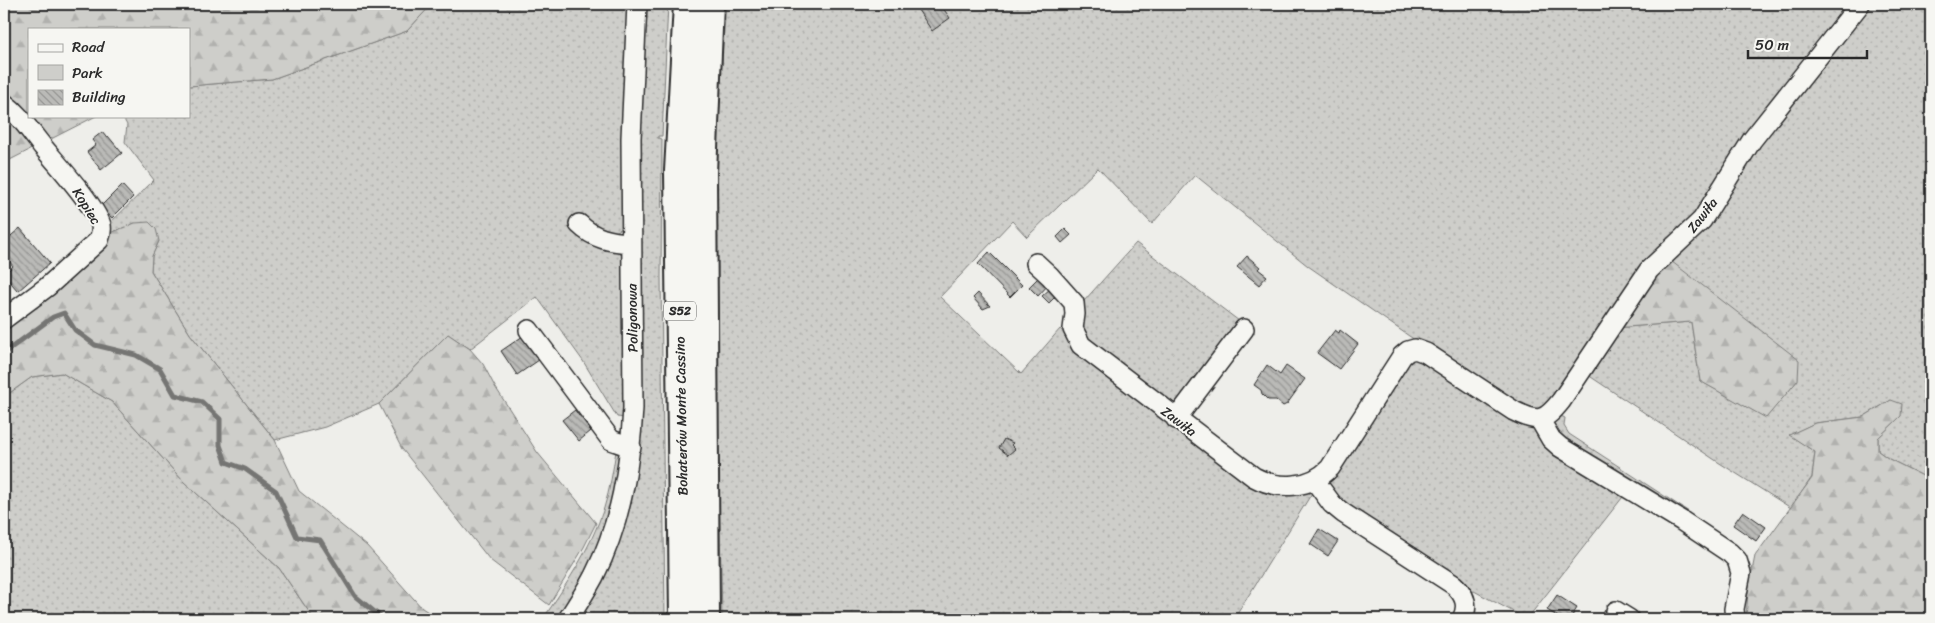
<svg xmlns="http://www.w3.org/2000/svg" width="1935" height="623" viewBox="0 0 1935 623" font-family="Sriracha,sans-serif">
<style>
.green{fill:url(#green-dots);stroke:#7c7c7a}
.forest{fill:url(#forest-firs);stroke:#7c7c7a}
.lines{fill:none;stroke-linecap:round;stroke-linejoin:round}
.stream{stroke:#757573;stroke-width:5}
.building{fill:url(#building-back-hatch);stroke:#2b2b2b}
.minor-casing{stroke:#2b2b2b;stroke-width:22}
.highway-casing{stroke:#2b2b2b;stroke-width:30}
.minor{stroke:#f6f6f2;stroke-width:19}
.highway{stroke:#f6f6f2;stroke-width:26}
.labels{text-anchor:middle;stroke-width:4;stroke-linejoin:round;paint-order:stroke}
.shield{fill:#f6f6f2;stroke:#686867;stroke-width:1}
.shield-label{font-size:12px;font-weight:bold;fill:#2b2b2b}
.street-label{font-size:14px;fill:#2b2b2b;stroke:#f6f6f2}
</style>
<defs>
<pattern id="green-dots" width="8" height="8" patternUnits="userSpaceOnUse" patternTransform="scale(1.25)"><rect width="8" height="8" fill="#cececa"/><path d="M2 2h.1M6 6h.1" fill="none" stroke="#b1b1ae" stroke-width="1.8" stroke-linecap="round"/></pattern>
<pattern id="forest-firs" width="22" height="20" patternUnits="userSpaceOnUse" patternTransform="scale(1.25)"><rect width="22" height="20" fill="#cececa"/><path d="M5 1l3.5 6h-7zM16 11l3.5 6h-7z" fill="#b1b1ae"/></pattern>
<pattern id="building-back-hatch" width="6" height="6" patternUnits="userSpaceOnUse" patternTransform="scale(1.25)"><rect width="6" height="6" fill="#babab7"/><path d="M-1 5l2 2M0 0l6 6M5-1l2 2" fill="none" stroke="#979795"/></pattern>
</defs>
<rect width="100%" height="100%" fill="#eeeeea"/>
<filter id="ink" filterUnits="userSpaceOnUse"><feTurbulence type="fractalNoise" baseFrequency=".02" numOctaves="2"/><feDisplacementMap in="SourceGraphic" scale="10" xChannelSelector="R" yChannelSelector="G"/><feConvolveMatrix kernelMatrix="1 2 1 2 8 2 1 2 1" color-interpolation-filters="sRGB"/></filter>
<g filter="url(#ink)">
<!-- green -->
<path class="green" d="M 432,4 L 632,4 L 624,227 L 610,235 L 611,247 L 624,257 L 626,418 L 617,417 L 583,361 L 537,297 L 470,349 L 448,334 L 379,404 L 325,427 L 275,440 L 190,334 L 151,271 L 152,256 L 159,241 L 135,223 L 108,234 L 106,227 L 154,180 L 125,142 L 127,125 L 122,116 L 189,116 L 189,86 L 272,79 L 407,31 Z
M 644,4 L 668,4 L 662,136 L 658,136 L 658,138 L 662,139 L 661,277 L 665,619 L 575,619 L 626,508 L 638,134 Z
M 726,4 L 1855,4 L 1710,201 L 1542,412 L 1517,408 L 1409,336 L 1308,266 L 1195,175 L 1152,224 L 1098,168 L 1027,237 L 1012,221 L 940,297 L 1021,374 L 1060,329 L 1207,447 L 1312,493 L 1234,619 L 722,619 C 718,414 709,208 726,4 Z
M 1864,4 L 1931,4 L 1931,480 L 1889,459 L 1878,451 L 1878,438 L 1901,416 L 1891,400 L 1863,417 L 1815,423 L 1790,435 L 1815,452 L 1812,477 L 1791,508 L 1718,462 L 1585,373 L 1614,328 L 1691,322 L 1700,381 L 1766,417 L 1798,380 L 1667,258 Z
M 1136,243 L 1243,324 L 1174,411 L 1084,341 L 1077,328 L 1084,301 Z
M 1417,357 L 1534,425 L 1626,493 L 1527,619 L 1474,591 L 1468,594 L 1346,511 L 1327,487 L 1328,481 L 1404,364 Z
M 62,373 L 112,402 L 184,482 L 279,568 L 314,619 L 4,619 L 4,397 L 32,377 Z
M 1557,414 L 1565,418 L 1564,426 L 1569,434 L 1689,512 L 1686,517 L 1563,445 L 1552,421 Z
M 616,451 L 623,459 L 605,532 L 588,569 L 560,619 L 543,619 C 566,585 591,548 604,508 C 610,489 613,470 616,451 Z"/>
<!-- forest -->
<path class="forest" d="M 4,4 L 110,4 L 113,7 L 180,9 L 199,4 L 432,4 L 407,31 L 272,79 L 189,86 L 189,29 L 29,29 L 29,116 L 96,116 L 4,163 Z
M 149,222 L 156,229 L 159,241 L 152,256 L 151,271 L 190,334 L 275,440 L 299,491 L 367,546 L 422,608 L 439,619 L 314,619 L 279,568 L 184,482 L 112,402 L 62,373 L 32,377 L 4,397 L 4,322 L 108,234 L 135,223 Z
M 1667,258 L 1799,360 L 1798,380 L 1766,418 L 1700,381 L 1691,322 L 1614,328 Z
M 448,334 L 470,349 L 483,364 L 494,385 L 537,452 L 596,523 L 584,547 L 549,605 L 490,560 L 402,449 L 379,404 Z
M 1891,400 L 1902,404 L 1901,416 L 1878,438 L 1878,451 L 1889,459 L 1931,480 L 1931,619 L 1746,619 L 1748,591 L 1755,556 L 1812,478 L 1815,452 L 1789,435 L 1815,423 L 1863,417 Z"/>
<g class="lines">
<!-- stream -->
<path class="stream" d="M 4,353 L 53,317 L 64,313 L 75,330 L 95,345 L 136,355 L 160,369 L 175,395 L 202,402 L 220,419 L 220,445 L 226,462 L 245,469 L 276,491 L 297,537 L 320,540 L 355,596 L 383,619"/>
</g>
<!-- building -->
<path class="building" d="M 914,4 L 940,4 L 950,18 L 932,31 Z
M 102,132 L 106,137 L 108,136 L 122,153 L 101,170 L 87,152 L 96,145 L 92,140 Z
M 122,185 L 133,197 L 112,218 L 100,207 Z
M 20,228 L 50,263 L 18,291 L 4,275 L 13,266 L 4,255 L 4,242 Z
M 1065,229 L 1071,235 L 1062,243 L 1057,237 Z
M 989,252 L 1022,285 L 1010,297 L 978,264 Z
M 1247,256 L 1260,267 L 1258,269 L 1267,276 L 1259,285 L 1237,267 Z
M 1040,276 L 1049,284 L 1038,296 L 1029,287 Z
M 1051,288 L 1057,295 L 1049,303 L 1042,296 Z
M 978,293 L 990,306 L 983,309 L 973,298 Z
M 1335,330 L 1339,333 L 1340,330 L 1358,344 L 1339,369 L 1317,353 Z
M 523,336 L 538,352 L 535,354 L 539,360 L 517,375 L 501,351 Z
M 1267,365 L 1280,375 L 1286,366 L 1305,379 L 1287,404 L 1283,406 L 1276,400 L 1268,400 L 1262,394 L 1261,390 L 1254,385 Z
M 575,410 L 579,416 L 585,412 L 591,421 L 586,425 L 591,431 L 579,441 L 562,420 Z
M 1004,439 L 1013,443 L 1011,445 L 1015,449 L 1008,455 L 999,448 Z
M 1743,511 L 1766,527 L 1756,541 L 1733,525 Z
M 1319,529 L 1338,541 L 1328,556 L 1310,544 Z
M 1557,595 L 1577,608 L 1570,619 L 1562,619 L 1547,610 Z
M 1605,610 L 1620,619 L 1599,619 Z"/>
<g class="lines">
<defs>
<path id="minor" d="M 4,103 C 20,115 30,131 43,147 C 58,165 94,204 101,225 C 102,231 101,235 99,240 L 47,287 L 4,319
M 579,224 C 594,239 611,242 631,243
M 1036,263 L 1050,276 L 1074,303 L 1075,314 L 1073,329 L 1081,345 L 1254,477 C 1278,490 1310,489 1330,468 L 1402,356 L 1408,351 L 1415,349 L 1426,353 L 1514,411 C 1539,423 1544,422 1561,401 L 1649,270 L 1702,220 L 1752,140 L 1860,4
M 529,330 L 611,440 L 631,447
M 1176,419 L 1244,329
M 1540,420 L 1551,439 L 1560,447 L 1682,521 L 1730,553 L 1737,560 L 1741,573 L 1734,609 L 1735,619
M 1315,481 L 1332,504 L 1343,513 L 1454,585 C 1465,595 1469,606 1462,619
M 1616,611 L 1629,619
M 568,619 C 577,605 586,591 594,576 C 621,523 630,466 633,408 L 631,138 L 637,4"/>
<path id="highway" d="M 683,619 L 678,171 L 687,4
M 706,619 L 703,173 L 710,4"/>
</defs>
<!-- minor casing -->
<use href="#minor" class="minor-casing"/>
<!-- highway casing -->
<use href="#highway" class="highway-casing"/>
<!-- minor -->
<use href="#minor" class="minor"/>
<!-- highway -->
<use href="#highway" class="highway"/>
</g>
</g>
<g class="labels">
<!-- shield labels -->
<rect class="shield" x="664" y="301.5" width="32" height="19" rx="4"/>
<g class="shield-label">
<text x="680" y="315">S52</text>
</g>
<!-- street labels -->
<g class="street-label">
<text transform="translate(87 206) rotate(58)" y="5">Kopiec</text>
<text transform="translate(1702 215) rotate(-52)" y="5">Zawiła</text>
<text transform="translate(632 318) rotate(-91)" y="5">Poligonowa</text>
<text transform="translate(681 416) rotate(-91)" y="5">Bohaterów Monte Cassino</text>
<text transform="translate(1179 421) rotate(37)" y="5">Zawiła</text>
</g>
</g>
<!-- margin -->
<rect width="1935" height="623" fill="none" stroke="#f6f6f2" stroke-width="20"/>
<rect x="10" y="10" width="1915" height="603" fill="none" stroke="#2b2b2b" stroke-width="2" filter="url(#ink)"/>
<!-- legend -->
<rect x="28" y="28" width="162" height="90" fill="#f6f6f2" stroke="#a5a5a2"/>
<rect x="38" y="44" width="25" height="8" fill="#f6f6f2" stroke="#a5a5a2"/>
<text x="72" y="52" font-size="15" fill="#2b2b2b">Road</text>
<rect x="38" y="65" width="25" height="15" fill="#cececa" stroke="#a5a5a2"/>
<text x="72" y="78" font-size="15" fill="#2b2b2b">Park</text>
<rect x="38" y="90" width="25" height="15" fill="url(#building-back-hatch)" stroke="#a5a5a2"/>
<text x="72" y="102" font-size="15" fill="#2b2b2b">Building</text>
<!-- scale -->
<path d="M1748 50v8h119v-8" fill="none" stroke="#2b2b2b" stroke-width="2.5"/>
<text x="1755" y="50" font-size="15" fill="#2b2b2b" stroke="#f6f6f2" stroke-width="4" paint-order="stroke">50 m</text>
</svg>
